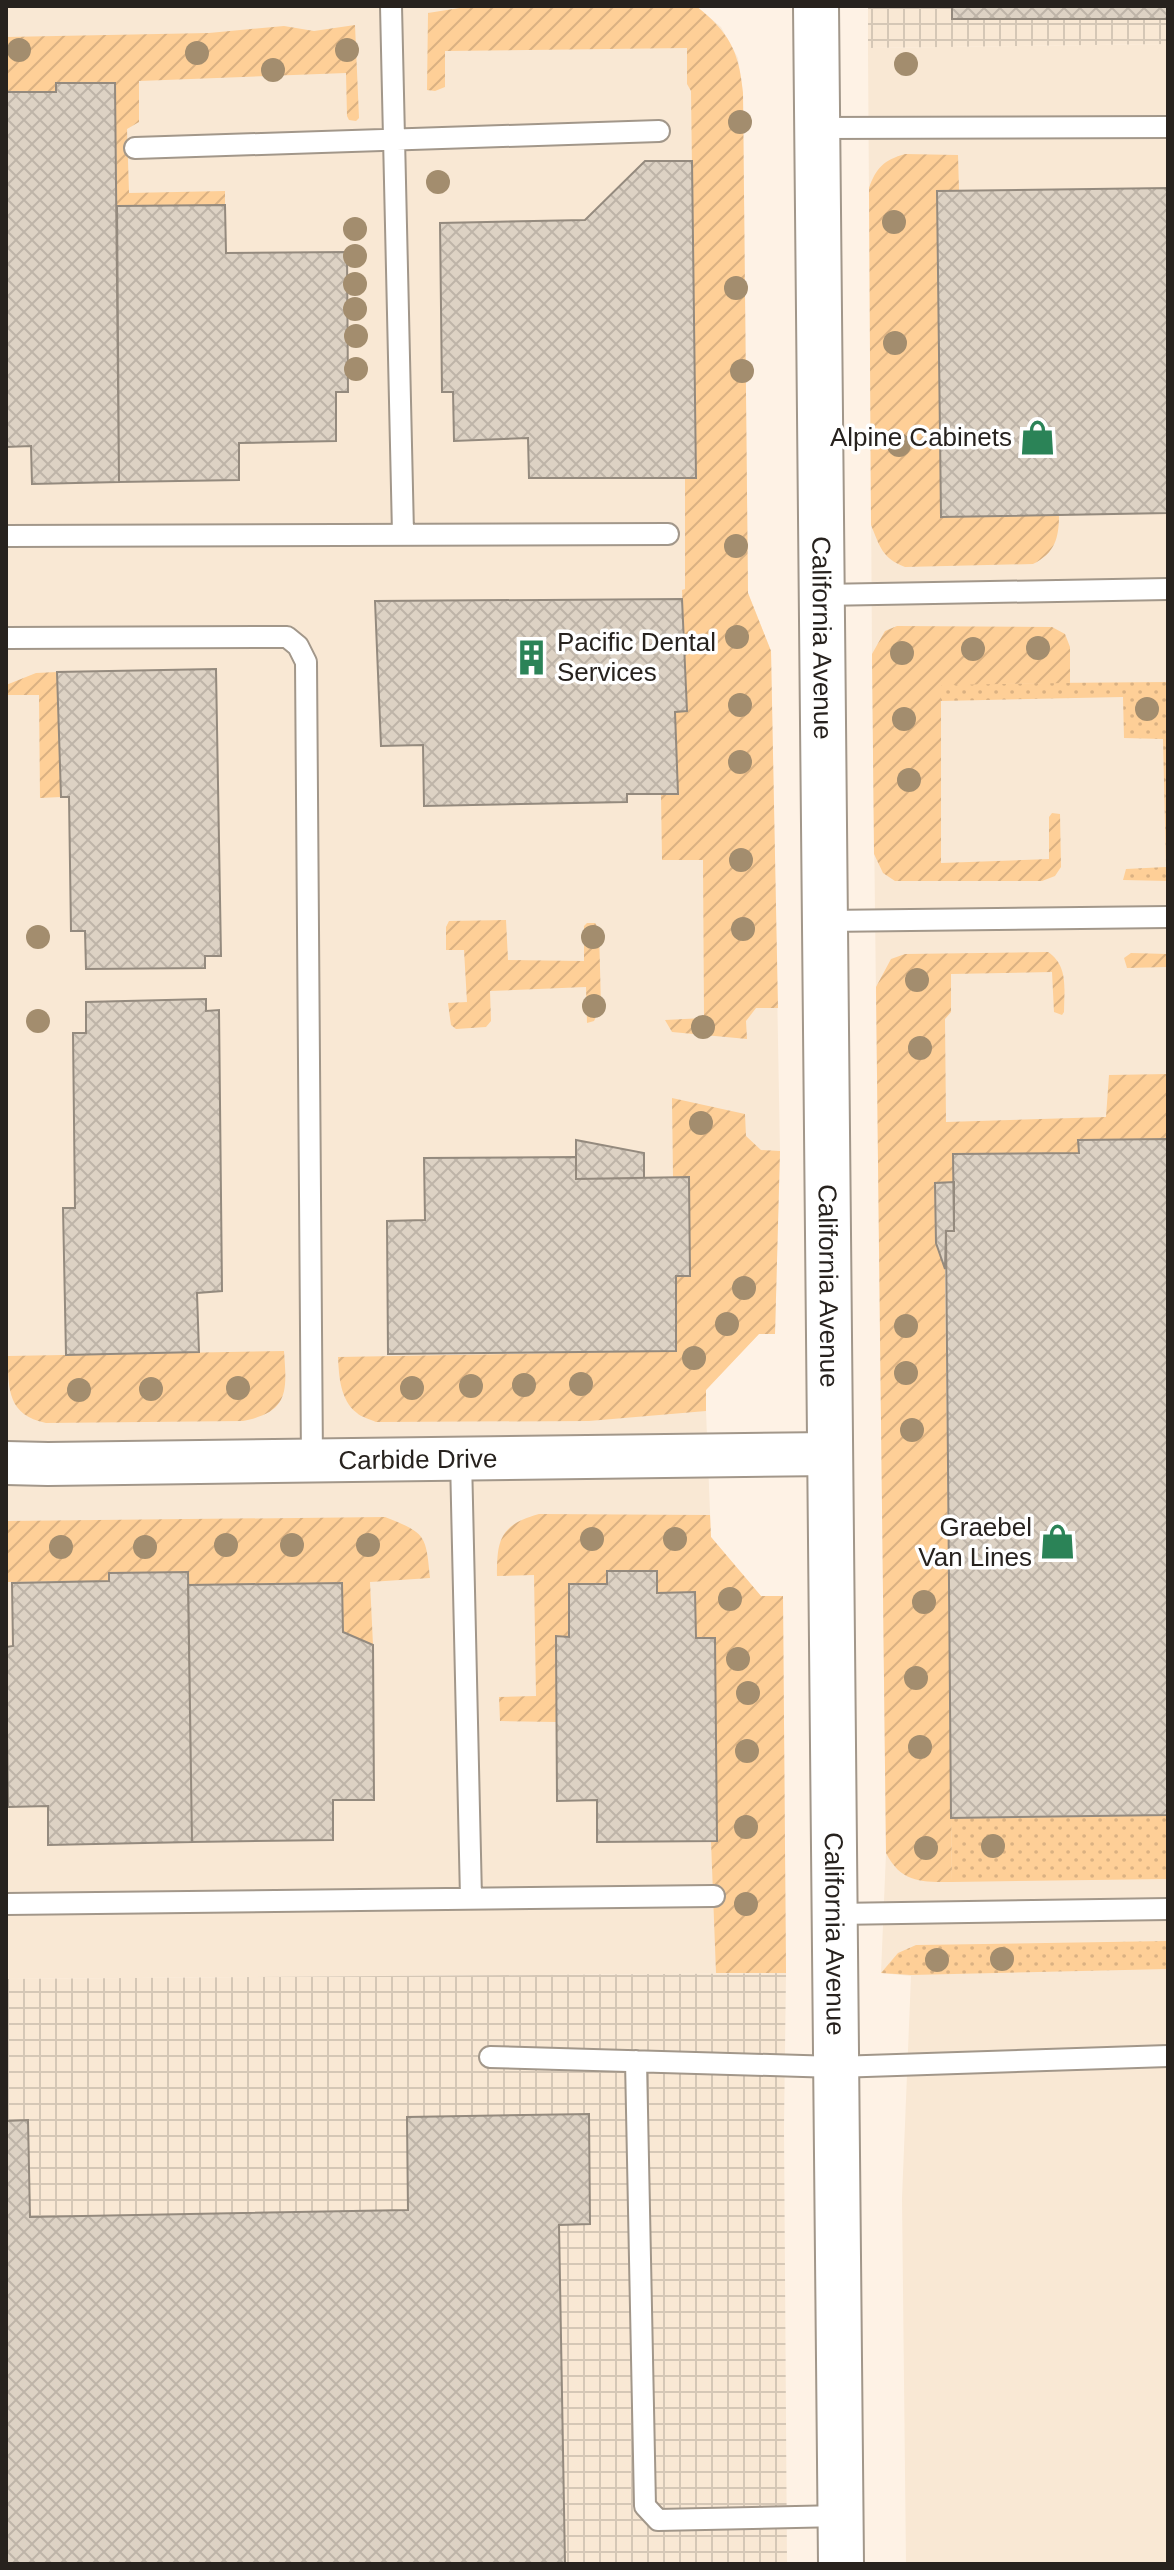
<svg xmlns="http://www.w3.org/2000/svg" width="1174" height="2570" viewBox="0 0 1174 2570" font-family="Helvetica,sans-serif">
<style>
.built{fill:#f9e8d4}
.industrial{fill:url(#industrial-grid)}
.grass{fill:url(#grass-dots)}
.garden{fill:url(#garden-furrows)}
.building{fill:url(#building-cross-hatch);stroke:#948a7e;stroke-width:2}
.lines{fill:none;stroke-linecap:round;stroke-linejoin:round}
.lane-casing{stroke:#a2978a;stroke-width:24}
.street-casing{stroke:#a2978a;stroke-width:46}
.secondary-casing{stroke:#a2978a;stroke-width:48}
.lane{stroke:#fff;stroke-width:20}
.street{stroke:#fff;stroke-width:42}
.secondary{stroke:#fff;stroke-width:44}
.tree{fill:#a38d6e}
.labels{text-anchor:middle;stroke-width:7;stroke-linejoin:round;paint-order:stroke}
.poi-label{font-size:26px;fill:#27221e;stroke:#fff;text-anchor:end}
.street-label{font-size:26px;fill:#27221e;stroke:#fff}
</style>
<defs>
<pattern id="industrial-grid" width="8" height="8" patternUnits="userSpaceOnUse" patternTransform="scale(2)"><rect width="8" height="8" fill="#f9e8d4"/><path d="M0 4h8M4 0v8" fill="none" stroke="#d5c7b6"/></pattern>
<pattern id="grass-dots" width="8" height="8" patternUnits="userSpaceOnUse" patternTransform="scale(2)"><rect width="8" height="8" fill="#fecf97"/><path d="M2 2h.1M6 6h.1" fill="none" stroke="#dab182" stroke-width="1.8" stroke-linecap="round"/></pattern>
<pattern id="garden-furrows" width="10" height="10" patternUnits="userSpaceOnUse" patternTransform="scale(2)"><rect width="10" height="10" fill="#fecf97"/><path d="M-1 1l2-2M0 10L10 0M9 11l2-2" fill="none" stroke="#dab182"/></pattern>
<pattern id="building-cross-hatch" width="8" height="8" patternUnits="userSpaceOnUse" patternTransform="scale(2)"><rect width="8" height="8" fill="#ddd2c4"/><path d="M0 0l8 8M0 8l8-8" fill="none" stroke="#beb4a8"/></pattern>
</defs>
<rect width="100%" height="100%" fill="#fef2e5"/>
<!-- built -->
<path class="built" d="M 6,6 L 696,6 L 721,27 L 738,58 L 743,93 L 748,593 L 771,651 L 780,1151 L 775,1334 L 759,1334 L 706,1390 L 706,1411 L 711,1537 L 761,1596 L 783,1596 L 786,1973 L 6,1979 Z
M 1168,44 L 1168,2564 L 906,2564 L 902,2198 L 911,1976 L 881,1973 L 886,1853 L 872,654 L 868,48 Z"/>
<!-- industrial -->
<path class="industrial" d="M 868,6 L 1168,6 L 1168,44 L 868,48 Z
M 786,1973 L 784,2128 L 787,2564 L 6,2564 L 6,1979 Z"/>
<!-- grass -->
<path class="grass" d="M 1168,682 L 1168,881 L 1123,880 L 1126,869 L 1166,867 L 1163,739 L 1124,738 L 1123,697 L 941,701 L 941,684 Z
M 1168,1815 L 1168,1879 L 952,1882 L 951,1818 Z
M 1168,1941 L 1168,1969 L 911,1975 L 881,1973 L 898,1953 L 916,1945 Z"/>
<!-- garden -->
<path class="garden" d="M 472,6 L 696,6 C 729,32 739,51 743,93 L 748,593 L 771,651 L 778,1008 L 756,1008 L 746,1021 L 747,1039 L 672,1032 L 665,1020 L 704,1018 L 703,860 L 662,860 L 661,794 L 675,712 L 687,711 L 682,590 L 685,589 L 685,478 L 696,477 L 691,91 L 687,84 L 687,48 L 445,51 L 445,87 L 435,91 L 427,90 L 428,13 Z
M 355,25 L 359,118 L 356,121 L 349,120 L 347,116 L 346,73 L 139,81 L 139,122 L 127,129 L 129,193 L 225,191 L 225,205 L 117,206 L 115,83 L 56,83 L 56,92 L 6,92 L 6,37 L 209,33 L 284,26 L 314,31 Z
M 905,154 L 958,155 L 959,190 L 937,191 L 941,516 L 1059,515 C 1059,538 1055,553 1033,564 L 905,567 C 882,558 880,547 871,525 L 869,188 C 876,168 884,160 905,154 Z
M 897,626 L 1052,627 L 1065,634 L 1070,647 L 1070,683 L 941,685 L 941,863 L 1049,859 L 1049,817 L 1052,813 L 1060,814 L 1061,867 L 1055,876 L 1042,881 L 895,881 L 883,873 L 874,854 L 872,654 L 885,631 Z
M 57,672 L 61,797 L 40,798 L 39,695 L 6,695 L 6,685 L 36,673 Z
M 506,920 L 508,960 L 584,961 L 584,926 L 587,923 L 595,923 L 599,929 L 601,1007 L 594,1021 L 587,1023 L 586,987 L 490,991 L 491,1021 L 486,1027 L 456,1029 L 451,1025 L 448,1003 L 467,1002 L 464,950 L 446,950 L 446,927 L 449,921 Z
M 1048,952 C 1069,966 1064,990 1064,1012 L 1062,1015 L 1054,1012 L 1052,972 L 951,974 L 951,1012 L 945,1019 L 946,1122 L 1106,1117 L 1109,1075 L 1168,1074 L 1168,1139 L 1079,1140 L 1079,1153 L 953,1154 L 954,1182 L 935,1183 L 936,1243 L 945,1269 L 952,1882 C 922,1882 901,1883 886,1853 L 876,987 L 891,959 L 905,954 Z
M 1131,953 L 1168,954 L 1168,967 L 1127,968 L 1124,958 Z
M 672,1098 L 745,1114 L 746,1136 L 761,1150 L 780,1151 L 775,1334 L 759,1334 L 706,1390 L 706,1411 L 589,1421 L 376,1422 C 370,1419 361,1417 357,1413 C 340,1400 339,1376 338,1357 L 676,1351 L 676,1276 L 690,1276 L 673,1178 Z
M 284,1351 C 287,1392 289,1412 243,1421 L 46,1423 C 8,1415 8,1390 8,1356 Z
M 539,1514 L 710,1515 L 711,1537 L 761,1596 L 783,1596 L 786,1973 L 716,1973 L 711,1841 L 717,1841 L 715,1638 L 696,1638 L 695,1593 L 657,1593 L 657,1571 L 607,1571 L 607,1584 L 569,1584 L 569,1637 L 556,1637 L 556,1722 L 500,1721 L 499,1697 L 536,1696 L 534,1575 L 497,1576 C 497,1539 500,1525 539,1514 Z
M 385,1517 C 426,1533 426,1535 430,1578 L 370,1582 L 373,1645 L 343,1632 L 342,1583 L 188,1585 L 109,1581 L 6,1582 L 6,1521 Z"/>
<!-- building -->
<path class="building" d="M 952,6 L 1168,6 L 1168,19 L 952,19 Z
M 56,83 L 115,83 L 119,482 L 32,484 L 31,446 L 6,447 L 6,92 L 56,92 Z
M 645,161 L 692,161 L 696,478 L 529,478 L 528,438 L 454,441 L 453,392 L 442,392 L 440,223 L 585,220 Z
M 1168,188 L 1168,513 L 941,517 L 937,191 Z
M 225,205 L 226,253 L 347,252 L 348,392 L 336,392 L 336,441 L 239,443 L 239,480 L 119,482 L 117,206 Z
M 682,599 L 687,711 L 675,712 L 678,794 L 627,794 L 627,802 L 424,806 L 423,745 L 381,746 L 375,601 Z
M 216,669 L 221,956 L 205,956 L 205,968 L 86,969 L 85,931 L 71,931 L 69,797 L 61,797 L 57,672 Z
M 206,999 L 206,1011 L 219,1010 L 222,1291 L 197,1293 L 199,1352 L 66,1355 L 63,1208 L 75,1208 L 73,1033 L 86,1033 L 86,1002 Z
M 1168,1139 L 1168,1815 L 951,1818 L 946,1231 L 954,1231 L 953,1154 L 1079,1153 L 1078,1140 Z
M 576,1140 L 644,1153 L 644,1178 L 576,1179 Z
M 576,1157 L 576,1179 L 689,1177 L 690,1276 L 676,1276 L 676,1351 L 388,1354 L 387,1221 L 425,1220 L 424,1158 Z
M 954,1182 L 954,1231 L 946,1231 L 945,1269 L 936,1243 L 935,1183 Z
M 607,1571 L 657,1571 L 657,1593 L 695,1592 L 696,1638 L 715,1638 L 717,1841 L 597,1842 L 597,1800 L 557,1801 L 556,1636 L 569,1637 L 569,1584 L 607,1584 Z
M 188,1572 L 192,1842 L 48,1845 L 48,1806 L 8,1807 L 6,1647 L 13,1646 L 12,1583 L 109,1581 L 109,1573 Z
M 342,1583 L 343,1632 L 373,1645 L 374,1800 L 333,1800 L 333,1840 L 192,1842 L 188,1585 Z
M 589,2114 L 590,2224 L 559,2225 L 565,2564 L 6,2564 L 6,2121 L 28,2120 L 30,2217 L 408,2210 L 407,2117 Z"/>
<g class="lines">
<defs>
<path id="lane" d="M 391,6 L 403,533
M 817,128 L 1168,127
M 135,148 L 659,131
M 6,536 L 668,534
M 821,595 L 1168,589
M 6,638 L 287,637 L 298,646 L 306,662 L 312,1462
M 825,921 L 1168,917
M 461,1459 L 471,1898
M 6,1904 L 714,1896
M 835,1914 L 1168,1909
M 490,2057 L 836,2067 L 1168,2056
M 636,2061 L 645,2506 L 658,2520 L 841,2516"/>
<g id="street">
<path id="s1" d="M 6,1463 L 48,1464 L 830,1454"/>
</g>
<g id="secondary">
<path id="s2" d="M 816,6 L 841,2564"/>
</g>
</defs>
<!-- lane casing -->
<use href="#lane" class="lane-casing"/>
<!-- street casing -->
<use href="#street" class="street-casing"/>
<!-- secondary casing -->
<use href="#secondary" class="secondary-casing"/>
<!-- lane -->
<use href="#lane" class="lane"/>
<!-- street -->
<use href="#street" class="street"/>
<!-- secondary -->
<use href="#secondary" class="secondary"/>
</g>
<!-- trees -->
<g class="tree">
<circle cx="19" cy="50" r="12"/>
<circle cx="347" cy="50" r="12"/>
<circle cx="197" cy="53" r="12"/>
<circle cx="906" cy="64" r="12"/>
<circle cx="273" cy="70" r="12"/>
<circle cx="740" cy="122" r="12"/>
<circle cx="438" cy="182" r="12"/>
<circle cx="894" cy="222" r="12"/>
<circle cx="355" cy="229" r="12"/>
<circle cx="355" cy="256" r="12"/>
<circle cx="355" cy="284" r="12"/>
<circle cx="736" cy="288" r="12"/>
<circle cx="355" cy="309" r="12"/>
<circle cx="356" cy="336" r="12"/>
<circle cx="895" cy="343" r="12"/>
<circle cx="356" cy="369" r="12"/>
<circle cx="742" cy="371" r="12"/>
<circle cx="899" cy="445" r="12"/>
<circle cx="736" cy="546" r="12"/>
<circle cx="737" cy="637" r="12"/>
<circle cx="1038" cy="648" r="12"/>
<circle cx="973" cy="649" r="12"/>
<circle cx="902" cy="653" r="12"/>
<circle cx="740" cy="705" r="12"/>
<circle cx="1147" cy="709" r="12"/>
<circle cx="904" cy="719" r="12"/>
<circle cx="740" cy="762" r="12"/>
<circle cx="909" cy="780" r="12"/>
<circle cx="741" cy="860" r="12"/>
<circle cx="743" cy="929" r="12"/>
<circle cx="38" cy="937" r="12"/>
<circle cx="593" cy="937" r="12"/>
<circle cx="917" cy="980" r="12"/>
<circle cx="594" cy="1006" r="12"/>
<circle cx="38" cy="1021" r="12"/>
<circle cx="703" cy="1027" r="12"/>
<circle cx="920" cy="1048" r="12"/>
<circle cx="701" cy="1123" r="12"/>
<circle cx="744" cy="1288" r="12"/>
<circle cx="727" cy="1324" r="12"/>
<circle cx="906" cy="1326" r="12"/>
<circle cx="694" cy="1358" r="12"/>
<circle cx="906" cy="1373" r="12"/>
<circle cx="581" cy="1384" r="12"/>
<circle cx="524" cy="1385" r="12"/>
<circle cx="471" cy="1386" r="12"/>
<circle cx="238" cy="1388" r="12"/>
<circle cx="412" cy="1388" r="12"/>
<circle cx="151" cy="1389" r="12"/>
<circle cx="79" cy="1390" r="12"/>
<circle cx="912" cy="1430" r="12"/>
<circle cx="592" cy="1539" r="12"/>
<circle cx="675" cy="1539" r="12"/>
<circle cx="226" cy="1545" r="12"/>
<circle cx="292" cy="1545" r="12"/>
<circle cx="368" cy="1545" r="12"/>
<circle cx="61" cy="1547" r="12"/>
<circle cx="145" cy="1547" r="12"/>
<circle cx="730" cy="1599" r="12"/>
<circle cx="924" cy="1602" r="12"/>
<circle cx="738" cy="1659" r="12"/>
<circle cx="916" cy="1678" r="12"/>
<circle cx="748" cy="1693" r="12"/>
<circle cx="920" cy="1747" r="12"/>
<circle cx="747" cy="1751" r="12"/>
<circle cx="746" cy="1827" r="12"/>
<circle cx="993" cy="1846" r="12"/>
<circle cx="926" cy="1848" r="12"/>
<circle cx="746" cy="1904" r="12"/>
<circle cx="1002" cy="1959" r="12"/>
<circle cx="937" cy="1960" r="12"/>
</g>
<!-- icons -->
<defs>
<symbol id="shop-bare" viewBox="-9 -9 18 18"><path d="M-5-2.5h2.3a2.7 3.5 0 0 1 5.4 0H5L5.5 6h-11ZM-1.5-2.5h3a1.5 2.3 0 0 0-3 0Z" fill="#2b8357" stroke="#fff" stroke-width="2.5" paint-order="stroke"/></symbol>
<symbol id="building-bare" viewBox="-9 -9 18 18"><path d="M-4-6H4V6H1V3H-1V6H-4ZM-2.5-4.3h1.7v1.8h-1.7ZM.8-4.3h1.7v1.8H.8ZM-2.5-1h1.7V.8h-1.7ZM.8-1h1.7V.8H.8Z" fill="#2b8357" stroke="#fff" stroke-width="2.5" paint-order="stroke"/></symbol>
</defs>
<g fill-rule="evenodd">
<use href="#shop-bare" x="1012" y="412" width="51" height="51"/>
<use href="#building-bare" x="506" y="632" width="51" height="51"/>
<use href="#shop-bare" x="1032" y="1516" width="51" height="51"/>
</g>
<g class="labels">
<!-- poi labels -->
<g class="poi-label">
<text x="1012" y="446">Alpine Cabinets</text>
<text x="557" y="651" text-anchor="start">Pacific Dental<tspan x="557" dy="30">Services</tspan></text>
<text x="1032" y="1536">Graebel<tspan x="1032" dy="30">Van Lines</tspan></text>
</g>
<!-- street labels -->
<g class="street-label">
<text dy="9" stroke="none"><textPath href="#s2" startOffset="632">California Avenue</textPath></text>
<text dy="9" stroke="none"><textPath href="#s2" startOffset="1280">California Avenue</textPath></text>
<text dy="9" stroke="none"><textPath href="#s1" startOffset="412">Carbide Drive</textPath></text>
<text dy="9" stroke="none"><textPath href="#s2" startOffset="1928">California Avenue</textPath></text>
</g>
</g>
<!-- border -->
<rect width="1174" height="2570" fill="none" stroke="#27221e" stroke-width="16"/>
</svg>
